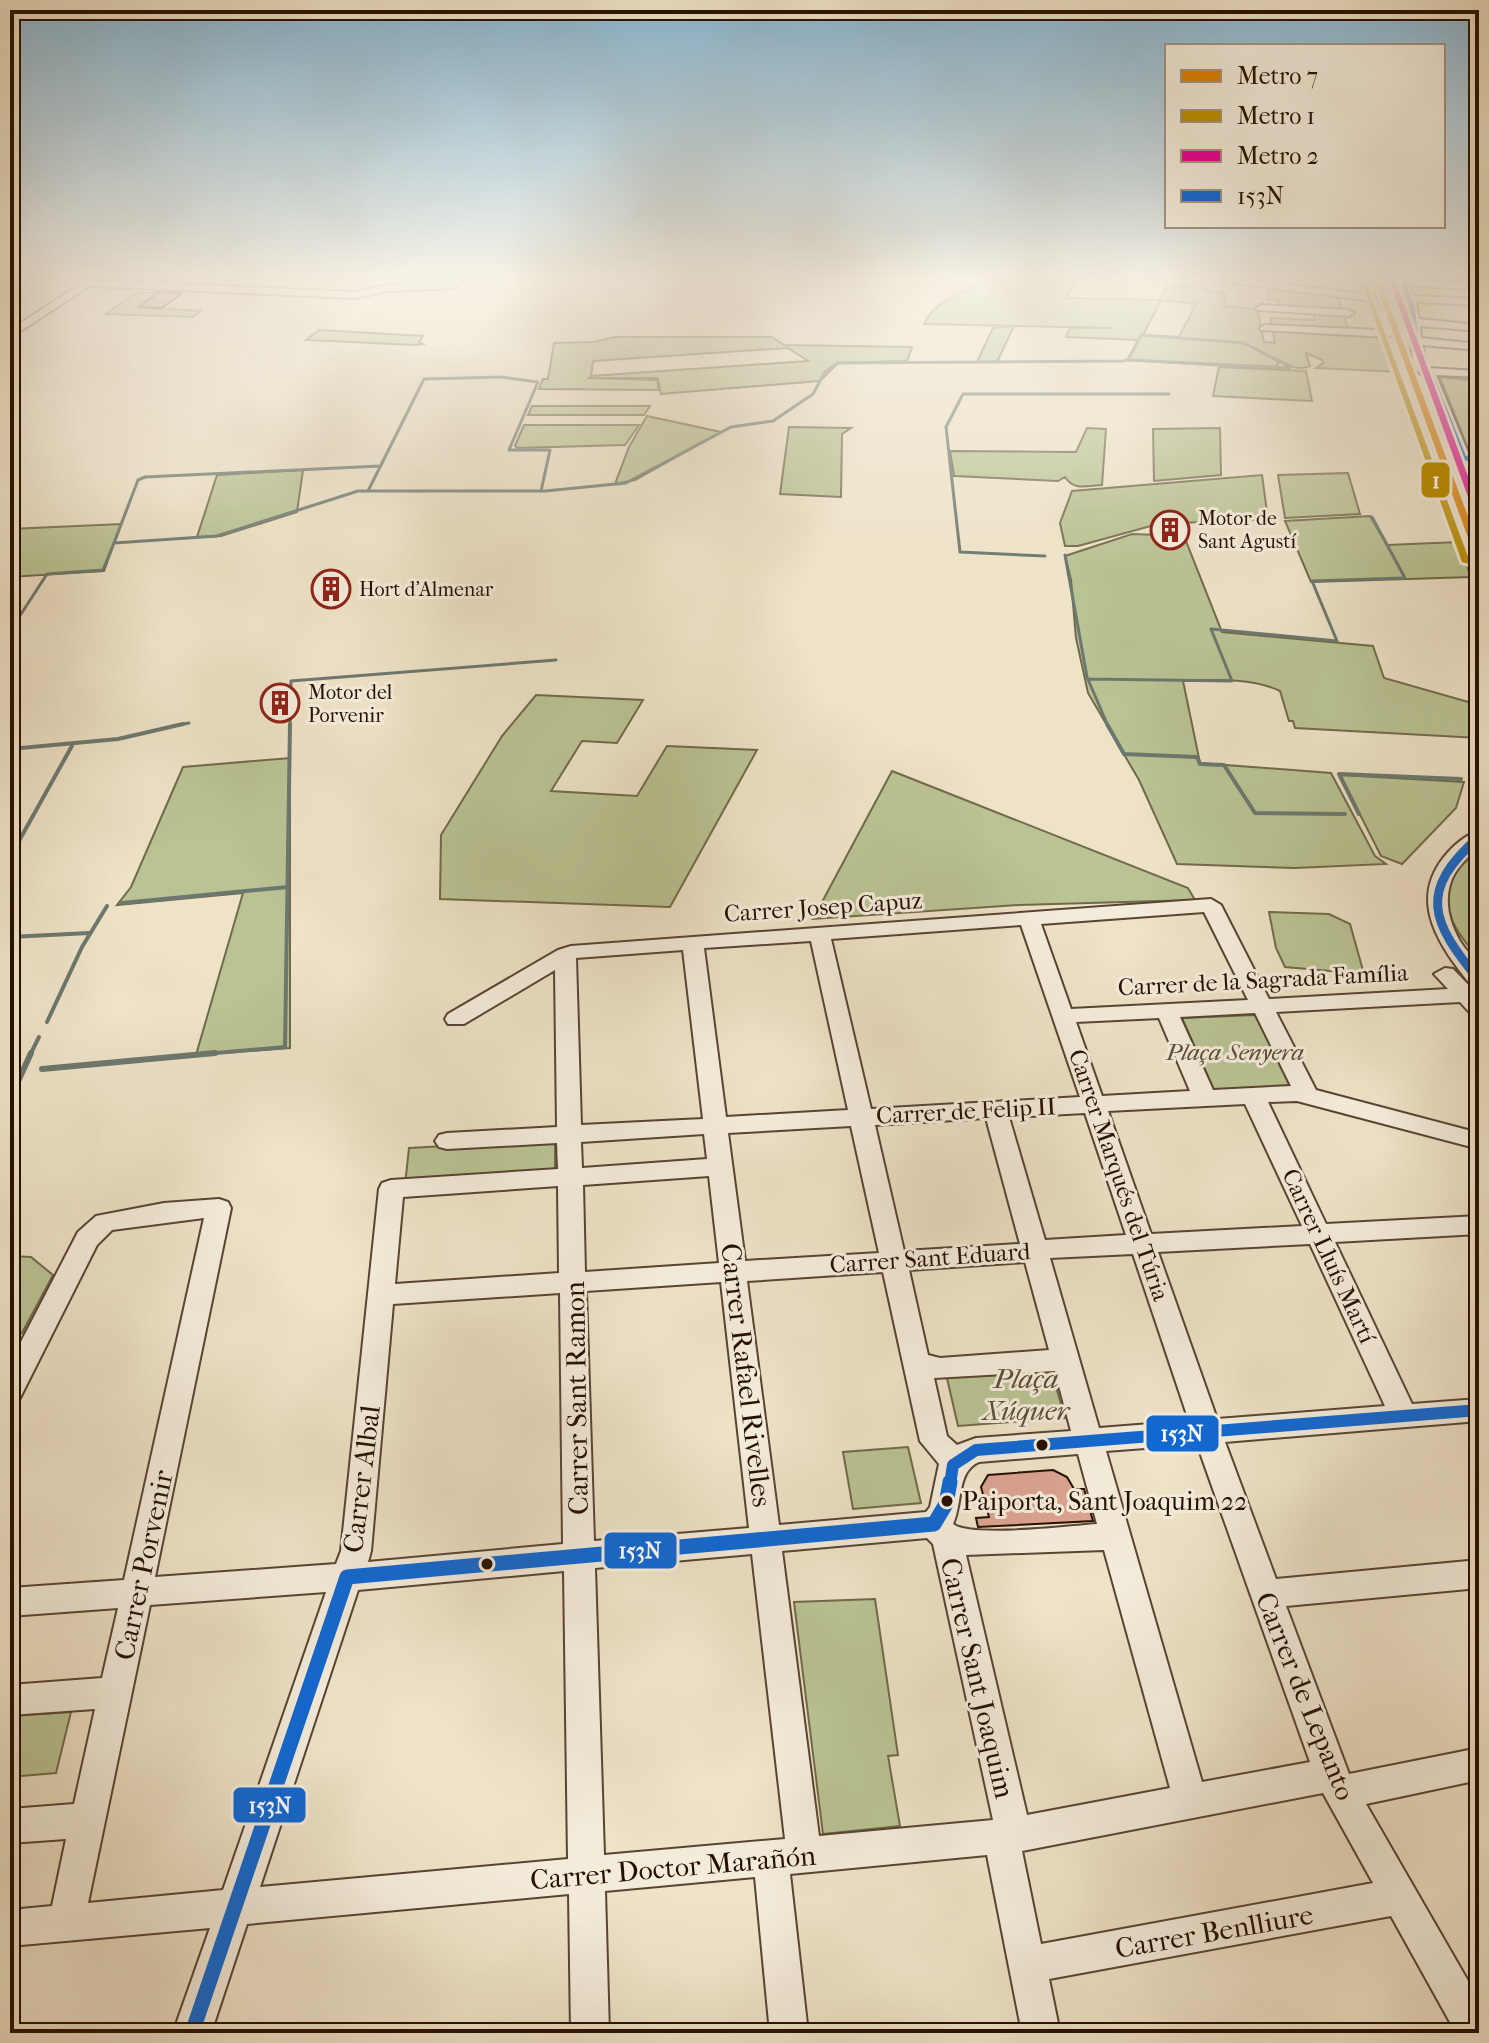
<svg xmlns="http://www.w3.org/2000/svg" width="1489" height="2043" viewBox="0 0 1489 2043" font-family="'IM FELL French Canon',serif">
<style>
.green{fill:#bac394;stroke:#706a4a;stroke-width:2;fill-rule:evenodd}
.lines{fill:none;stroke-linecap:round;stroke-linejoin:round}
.stream-far2{stroke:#6c786f;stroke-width:3}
.stream-far1{stroke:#6c786f;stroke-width:4}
.stream{stroke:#6c786f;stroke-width:6}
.building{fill:#dba391;stroke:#261001;stroke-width:2}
.minor-casing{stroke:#584432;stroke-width:4}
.minor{fill:#f4ecdb;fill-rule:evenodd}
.rail{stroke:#261001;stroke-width:3;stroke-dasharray:7 7;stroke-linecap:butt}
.bus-1-far3-casing{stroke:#f4ecdb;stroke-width:8}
.bus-1-far2-casing{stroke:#f4ecdb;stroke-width:14}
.bus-1-far1-casing{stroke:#f4ecdb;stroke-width:18}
.bus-1-casing{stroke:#f4ecdb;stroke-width:21}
.bus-1-far3{stroke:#1068d3;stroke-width:5}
.bus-1-far2{stroke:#1068d3;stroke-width:9}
.bus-1-far1{stroke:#1068d3;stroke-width:12}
.bus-1{stroke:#1068d3;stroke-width:15}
.metro-1-casing{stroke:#f4ecdb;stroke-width:6}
.metro-2-casing{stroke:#f4ecdb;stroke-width:6}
.metro-3-casing{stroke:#f4ecdb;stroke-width:6}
.metro-1{fill:#de8000;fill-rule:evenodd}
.metro-2{fill:#bc8f00;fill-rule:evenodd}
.metro-3{fill:#e70095;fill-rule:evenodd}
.bus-dot{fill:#261001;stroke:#f4ecdb;stroke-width:3}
.labels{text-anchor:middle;stroke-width:6;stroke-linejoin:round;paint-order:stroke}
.far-poi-label{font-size:20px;fill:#261001;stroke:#f4ecdb;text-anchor:start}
.street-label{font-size:24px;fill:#261001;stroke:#f4ecdb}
.park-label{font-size:24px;font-style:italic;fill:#5a4f34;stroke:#f4ecdb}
.near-bus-label{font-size:26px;fill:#261001;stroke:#f4ecdb;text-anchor:start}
.near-street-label{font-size:28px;fill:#261001;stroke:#f4ecdb}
.near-park-label{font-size:28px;font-style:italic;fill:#5a4f34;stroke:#f4ecdb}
.line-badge{stroke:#f4ecdb;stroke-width:3}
.badge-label{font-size:22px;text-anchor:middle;font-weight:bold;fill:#fff}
</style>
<rect width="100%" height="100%" fill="#eee2c7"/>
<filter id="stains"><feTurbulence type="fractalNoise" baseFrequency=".0025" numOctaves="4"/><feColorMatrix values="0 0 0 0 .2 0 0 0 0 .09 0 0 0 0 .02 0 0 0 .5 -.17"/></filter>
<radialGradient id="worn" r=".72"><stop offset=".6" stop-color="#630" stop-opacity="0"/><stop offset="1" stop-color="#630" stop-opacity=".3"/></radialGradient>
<!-- green -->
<path class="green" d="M 990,280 L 1076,280 L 1066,298 L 1160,300 L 1168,285 L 1207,289 L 1207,291 L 1226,293 L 1224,306 L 1257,309 L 1264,342 L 1275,343 L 1273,331 L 1380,337 L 1385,349 L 1391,349 L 1399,372 L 1316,368 L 1323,363 L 1322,360 L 1306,353 L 1310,366 C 1299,371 1289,366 1279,360 L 1276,369 L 1128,360 L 1138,340 L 1066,337 L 1070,328 L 1111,328 L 924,324 C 934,300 967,290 990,280 ZM 1161,300 L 1196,304 L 1179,337 L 1143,335 Z
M 160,287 L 186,289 L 180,293 L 160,292 L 140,307 L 200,311 L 193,317 L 106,314 L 136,293 L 152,293 Z
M 1269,290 L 1338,297 L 1342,311 L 1279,307 L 1278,300 L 1267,299 Z
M 1313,313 L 1344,314 L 1348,330 L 1272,326 L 1270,318 L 1315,320 Z
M 1014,326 L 997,362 L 977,362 L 993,328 Z
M 319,330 L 423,336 L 419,342 L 423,344 L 414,345 L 306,340 Z
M 615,337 L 772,337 L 784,345 L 912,347 L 907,361 L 838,363 L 820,381 L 661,394 L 658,378 L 587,378 L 657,380 L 659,390 L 539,389 L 543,379 L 548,379 L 554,343 L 594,342 ZM 788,348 L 808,361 L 591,376 L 593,361 Z
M 1219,367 L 1306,371 L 1312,401 L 1213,396 Z
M 1440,377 L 1479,381 L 1479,452 L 1469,451 Z
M 532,406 L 650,406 L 644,415 L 528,415 Z
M 647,416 L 721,432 L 635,480 L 615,484 L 629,447 Z
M 524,425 L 639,425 L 625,445 L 518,448 L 515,446 Z
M 789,427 L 851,428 L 842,434 L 841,497 L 780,494 Z
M 1087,428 L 1106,429 L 1102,485 C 1087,486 1074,491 1065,477 L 1058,481 L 954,476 L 950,451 L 1076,452 Z
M 1220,428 L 1221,475 L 1154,481 L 1153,429 Z
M 303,470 L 297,512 L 221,536 L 197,537 L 217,475 Z
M 1348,473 L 1360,514 L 1285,518 L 1278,475 Z
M 1262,475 L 1268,519 L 1158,524 L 1078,546 L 1065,546 L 1060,523 L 1072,491 Z
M 1370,516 L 1387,545 L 1459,542 L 1471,577 L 1311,582 L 1285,521 Z
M 121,524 L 104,571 L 10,577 L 10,529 Z
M 1132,534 L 1184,536 L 1222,632 L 1373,646 L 1384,678 L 1479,705 L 1479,738 L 1295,728 L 1293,721 L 1289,721 L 1280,691 C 1251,677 1214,680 1183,681 L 1200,763 L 1331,773 L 1375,856 L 1386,864 L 1295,868 L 1177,864 L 1139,780 L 1088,693 L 1076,638 L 1071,580 L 1065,556 Z
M 536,695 L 643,700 L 617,743 L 582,741 L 551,791 L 637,796 L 667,746 L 757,750 L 670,907 L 440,899 L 441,835 L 502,736 Z
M 290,758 L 290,1048 L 196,1055 L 243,893 L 117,905 L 131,887 L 183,767 Z
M 892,771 L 1188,888 L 1195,900 L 1019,905 L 813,919 Z
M 1340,775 L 1464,782 L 1456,808 L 1402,864 L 1381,856 Z
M 1479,850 L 1479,958 C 1442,918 1431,887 1479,850 Z
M 1269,912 L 1329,914 L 1350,924 L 1364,974 L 1285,967 L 1276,948 Z
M 1255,1015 L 1291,1086 L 1214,1090 L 1182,1018 Z
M 555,1140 L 555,1176 L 405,1185 L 409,1148 Z
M 10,1256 L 31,1257 L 53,1275 L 22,1333 L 10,1335 Z
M 1050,1366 L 1065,1418 L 958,1426 L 946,1374 Z
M 908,1447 L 921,1503 L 853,1509 L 843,1452 Z
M 875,1599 L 898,1755 L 888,1756 L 900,1826 L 823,1834 L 794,1602 Z
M 71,1712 L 56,1773 L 10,1777 L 10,1716 Z"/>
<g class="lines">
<!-- stream-far2 -->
<path class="stream-far2" d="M 1129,360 L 1290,368
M 368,491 L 424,379 L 501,377 L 538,382 L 509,450 L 550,450 L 541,491
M 114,543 L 138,480 L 145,477 L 380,466
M 1065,555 L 1087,677 L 1108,726
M 1045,556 L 960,552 L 946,427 L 963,394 L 1169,394
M 10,631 L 47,574 L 103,570 L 114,543 L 217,536 L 358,491 L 545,491 L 626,483 L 731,427 L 773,421 L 813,394 L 825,372 L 838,363 L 1123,361 L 1128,360 L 1141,335 L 1244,343 L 1290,367
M 1088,679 L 1232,681 L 1211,629 L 1337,641 L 1312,581 L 1405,578 L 1372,517
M 174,726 L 189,723
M 290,726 L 291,681 L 556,660"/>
<!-- stream-far1 -->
<path class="stream-far1" d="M 1107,724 L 1124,754 L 1197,757 L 1200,764 L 1224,765 L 1255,813 L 1345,814
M 10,749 L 118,739 L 183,724
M 1359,814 L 1339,774 L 1461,779
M 10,857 L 73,744
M 122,903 L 288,887
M 10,937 L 89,933
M 47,1022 L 82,947 L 107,906
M 30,1055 L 39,1037
M 193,1055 L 285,1047 L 290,724"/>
<!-- stream -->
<path class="stream" d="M 42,1069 L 215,1053
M 10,1099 L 31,1053"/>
</g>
<!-- building -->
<path class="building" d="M 159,292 L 182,293 L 162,308 L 139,307 Z
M 341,577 L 346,579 L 344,596 L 317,598 L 319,578 Z
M 1053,1470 L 1067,1477 L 1074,1489 L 1084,1489 L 1093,1521 L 978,1527 L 976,1518 L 989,1517 L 981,1487 L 988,1475 Z"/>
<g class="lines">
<defs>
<path id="minor" d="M 87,280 L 355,292 L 387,285 L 464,280 L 453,288 L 387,291 L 355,298 L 89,286 L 10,338 L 10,330 Z
M 1213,280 L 1244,280 L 1374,295 L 1393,334 L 1387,337 L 1261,330 L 1260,328 L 1265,325 L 1380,330 L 1366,300 Z
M 1401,280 L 1479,284 L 1479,290 L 1409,285 L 1414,296 L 1479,299 L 1479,305 L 1416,302 L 1419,319 L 1479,325 L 1479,331 L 1420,326 L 1421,338 L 1479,344 L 1479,350 L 1422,345 L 1427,368 L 1479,371 L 1479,377 L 1436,375 L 1479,479 L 1479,500 L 1472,496 L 1426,378 L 1414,368 L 1406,306 L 1399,285 Z
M 1261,305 L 1349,310 L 1354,313 L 1349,316 L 1257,310 L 1256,308 Z
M 1479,831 L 1479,846 C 1445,872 1439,904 1460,941 C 1465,950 1476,959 1479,967 C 1481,972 1479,981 1479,987 L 1471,985 C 1440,947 1408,902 1444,857 C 1453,846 1465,835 1479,831 Z
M 1211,899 L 1221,905 L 1269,999 L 1448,989 L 1434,974 L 1445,968 L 1453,969 L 1479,996 L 1479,1016 L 1471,1014 L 1460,1002 L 1276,1012 L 1316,1090 L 1479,1133 L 1479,1149 L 1297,1101 L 1268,1102 L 1326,1224 L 1479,1216 L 1479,1234 L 1335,1242 L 1412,1404 L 1479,1399 L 1479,1421 L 1225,1442 L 1276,1579 L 1479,1560 L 1479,1588 L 1286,1606 L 1349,1774 L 1479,1748 L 1479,1780 L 1366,1804 L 1479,2000 L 1479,2033 L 1456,2033 L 1391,1916 L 1049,1979 L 1060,2033 L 1022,2033 L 987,1855 L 790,1874 L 808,2033 L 770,2033 L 755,1877 L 605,1891 L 609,2033 L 571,2033 L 569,1894 L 247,1924 L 211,2033 L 173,2033 L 210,1928 L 10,1946 L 10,1910 L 52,1906 L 66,1839 L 10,1843 L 10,1809 L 74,1804 L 95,1709 L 10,1715 L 10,1685 L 102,1678 L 118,1608 L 10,1616 L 10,1588 L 124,1580 L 204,1218 L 112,1230 L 97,1245 L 20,1398 L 10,1401 L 10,1363 L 78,1232 L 96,1216 L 164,1203 L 219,1199 L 228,1202 L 231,1208 L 155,1577 L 336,1564 L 341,1551 L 379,1189 L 382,1183 L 391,1180 L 558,1169 L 557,1143 L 447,1149 L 439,1147 L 435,1141 L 439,1135 L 447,1133 L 557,1127 L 555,970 L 464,1024 L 448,1024 L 445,1019 L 448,1014 L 558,950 L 571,946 ZM 1204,912 L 1248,1000 L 1071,1009 L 1041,924 ZM 1021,925 L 1080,1097 L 871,1109 L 831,939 ZM 811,941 L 848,1110 L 726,1117 L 704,948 ZM 683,950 L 703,1119 L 581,1125 L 576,958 ZM 1255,1013 L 1291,1086 L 1213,1090 L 1180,1017 ZM 1159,1018 L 1190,1091 L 1102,1096 L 1076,1022 ZM 1245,1104 L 1302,1226 L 1151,1234 L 1108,1111 ZM 1085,1113 L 1126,1235 L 1045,1240 L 1009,1117 ZM 986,1118 L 1020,1244 L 904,1251 L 875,1125 ZM 851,1126 L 879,1253 L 745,1261 L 728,1133 ZM 704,1134 L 707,1159 L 582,1168 L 581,1142 ZM 709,1176 L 719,1263 L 585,1272 L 583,1185 ZM 558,1186 L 559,1273 L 395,1284 L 403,1197 ZM 1310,1244 L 1385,1406 L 1217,1419 L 1158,1252 ZM 1133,1254 L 1189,1421 L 1099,1428 L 1050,1258 ZM 1025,1262 L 1049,1350 L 940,1358 L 928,1355 L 909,1270 ZM 883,1272 L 920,1441 L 939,1464 L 930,1507 L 926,1512 L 779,1525 L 747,1281 ZM 721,1282 L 749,1528 L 594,1541 L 586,1291 ZM 560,1293 L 563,1544 L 368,1562 L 371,1551 L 393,1304 ZM 1055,1371 L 1071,1431 L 976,1438 L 957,1445 L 947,1436 L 934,1378 ZM 1197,1444 L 1310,1762 L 1202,1782 L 1106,1451 ZM 1078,1454 L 1097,1524 C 1070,1526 970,1538 953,1524 C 963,1503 956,1472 979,1462 ZM 927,1538 L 933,1544 L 993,1820 L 819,1836 L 782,1551 ZM 1104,1550 L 1170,1788 L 1027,1815 L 966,1555 ZM 752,1554 L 785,1839 L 604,1855 L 595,1568 ZM 564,1571 L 568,1859 L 260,1887 L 358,1590 ZM 326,1592 L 223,1890 L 88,1903 L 150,1605 ZM 1323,1793 L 1373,1883 L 1041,1944 L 1022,1851 Z"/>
</defs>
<!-- minor casing -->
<use href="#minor" class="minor-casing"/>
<!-- minor -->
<use href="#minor" class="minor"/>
<!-- rail -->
<path class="rail" d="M 1387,309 L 1396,323"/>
<defs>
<path id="bus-1-far3" d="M 1406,280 L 1404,285 L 1412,306 L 1420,368 L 1430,373 L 1464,458 L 1479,459"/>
<path id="bus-1-far2" d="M 1479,837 C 1417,891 1431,922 1479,980"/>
<path id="bus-1-far1" d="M 950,1484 L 953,1465 L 976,1450 L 1479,1410"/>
<path id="bus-1" d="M 934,1524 L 946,1504 L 950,1482
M 347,1577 L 934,1524
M 192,2033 L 347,1577"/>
</defs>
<!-- bus-1-far3 casing -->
<use href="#bus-1-far3" class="bus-1-far3-casing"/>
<!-- bus-1-far2 casing -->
<use href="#bus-1-far2" class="bus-1-far2-casing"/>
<!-- bus-1-far1 casing -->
<use href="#bus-1-far1" class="bus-1-far1-casing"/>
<!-- bus-1 casing -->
<use href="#bus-1" class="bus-1-casing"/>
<!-- bus-1-far3 -->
<use href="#bus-1-far3" class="bus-1-far3"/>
<!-- bus-1-far2 -->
<use href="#bus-1-far2" class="bus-1-far2"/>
<!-- bus-1-far1 -->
<use href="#bus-1-far1" class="bus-1-far1"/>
<!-- bus-1 -->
<use href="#bus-1" class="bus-1"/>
<defs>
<path id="metro-1" d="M 1374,280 L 1380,280 L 1479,546 L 1479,559 L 1475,557 Z"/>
<path id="metro-2" d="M 1362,284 L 1367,285 L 1470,562 L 1469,564 L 1462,562 Z"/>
<path id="metro-3" d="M 1389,280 L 1395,280 L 1479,506 L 1479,518 L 1475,516 Z"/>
</defs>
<!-- metro-1 casing -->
<use href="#metro-1" class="metro-1-casing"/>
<!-- metro-2 casing -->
<use href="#metro-2" class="metro-2-casing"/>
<!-- metro-3 casing -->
<use href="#metro-3" class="metro-3-casing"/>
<!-- metro-1 -->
<use href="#metro-1" class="metro-1"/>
<!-- metro-2 -->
<use href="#metro-2" class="metro-2"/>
<!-- metro-3 -->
<use href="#metro-3" class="metro-3"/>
</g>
<!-- sky -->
<linearGradient id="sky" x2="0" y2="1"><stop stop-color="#89b8d5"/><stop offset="0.49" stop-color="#f7f2e6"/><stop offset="1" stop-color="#f7f2e6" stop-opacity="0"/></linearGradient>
<rect width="1489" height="566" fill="url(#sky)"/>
<!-- icons -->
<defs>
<symbol id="building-ring" viewBox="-11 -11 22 22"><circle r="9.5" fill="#f4ecdb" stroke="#8f2418" stroke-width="1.5"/><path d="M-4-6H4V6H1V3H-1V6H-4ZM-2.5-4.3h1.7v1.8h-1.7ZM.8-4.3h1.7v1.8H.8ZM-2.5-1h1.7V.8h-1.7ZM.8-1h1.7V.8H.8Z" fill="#8f2418"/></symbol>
</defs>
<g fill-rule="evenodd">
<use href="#building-ring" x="1148" y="508" width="44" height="44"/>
<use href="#building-ring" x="309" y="567" width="44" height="44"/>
<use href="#building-ring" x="258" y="681" width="44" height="44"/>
</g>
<!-- markers -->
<g class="bus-dot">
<circle cx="1042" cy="1445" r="7"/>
<circle cx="947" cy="1501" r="7"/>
<circle cx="487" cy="1564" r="7"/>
</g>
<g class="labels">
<!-- far-poi labels -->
<g class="far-poi-label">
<text x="1198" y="525">Motor de<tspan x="1198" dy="23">Sant Agustí</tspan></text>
<text x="359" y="596">Hort d'Almenar</text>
<text x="308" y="699">Motor del<tspan x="308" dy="23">Porvenir</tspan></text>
</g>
<!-- street labels -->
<g class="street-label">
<text transform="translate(823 907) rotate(-4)" y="8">Carrer Josep Capuz</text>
<text transform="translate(1263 980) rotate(-3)" y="8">Carrer de la Sagrada Família</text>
<text transform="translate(966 1111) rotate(-3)" y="8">Carrer de Felip II</text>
<text transform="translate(1119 1175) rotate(71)" y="8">Carrer Marqués del Túria</text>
<text transform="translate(1329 1256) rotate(65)" y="8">Carrer Lluís Martí</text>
<text transform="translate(930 1258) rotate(-4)" y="8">Carrer Sant Eduard</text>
</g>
<!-- park labels -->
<g class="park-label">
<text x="1235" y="1060">Plaça Senyera</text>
</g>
<!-- near-bus labels -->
<g class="near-bus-label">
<text x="962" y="1510">Paiporta, Sant Joaquim 22</text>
</g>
<!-- near-street labels -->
<g class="near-street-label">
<text transform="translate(747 1375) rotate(83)" y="10">Carrer Rafael Rivelles</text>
<text transform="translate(576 1398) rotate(-91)" y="10">Carrer Sant Ramon</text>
<text transform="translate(361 1479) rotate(-83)" y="10">Carrer Albal</text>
<text transform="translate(143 1565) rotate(-78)" y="10">Carrer Porvenir</text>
<text transform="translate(978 1678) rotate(77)" y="10">Carrer Sant Joaquim</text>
<text transform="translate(1306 1696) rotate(68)" y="10">Carrer de Lepanto</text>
<text transform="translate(673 1867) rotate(-5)" y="10">Carrer Doctor Marañón</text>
<text transform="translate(1214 1931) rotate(-10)" y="10">Carrer Benlliure</text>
</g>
<!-- near-park labels -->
<g class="near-park-label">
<text x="1026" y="1388">Plaça<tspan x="1026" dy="32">Xúquer</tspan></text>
</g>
</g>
<g class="line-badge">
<rect x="1420" y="461" width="31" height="38" rx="8" fill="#bc8f00"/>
<rect x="1145" y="1414" width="75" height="39" rx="8" fill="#1068d3"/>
<rect x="603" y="1531" width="75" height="39" rx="8" fill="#1068d3"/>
<rect x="232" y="1786" width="75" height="38" rx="8" fill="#1068d3"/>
</g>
<g class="badge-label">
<text x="1436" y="488">1</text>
<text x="1182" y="1441">153N</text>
<text x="640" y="1558">153N</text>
<text x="270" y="1813">153N</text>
</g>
<!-- margin -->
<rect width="1489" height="2043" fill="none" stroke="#eee2c7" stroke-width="40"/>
<rect x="12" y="12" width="1465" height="2019" fill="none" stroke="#261001" stroke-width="4"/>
<rect x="20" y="20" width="1449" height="2003" fill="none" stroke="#261001" stroke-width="2"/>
<!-- legend -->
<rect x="1165" y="44" width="280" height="184" fill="#f4ecdb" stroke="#a29484" stroke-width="2"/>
<rect x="1181" y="70" width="40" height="12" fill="#de8000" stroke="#a29484" stroke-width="2"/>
<text x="1237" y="84" font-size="24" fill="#261001">Metro 7</text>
<rect x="1181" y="110" width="40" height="12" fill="#bc8f00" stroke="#a29484" stroke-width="2"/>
<text x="1237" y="124" font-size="24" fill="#261001">Metro 1</text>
<rect x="1181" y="150" width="40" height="12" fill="#e70095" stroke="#a29484" stroke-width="2"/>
<text x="1237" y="164" font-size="24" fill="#261001">Metro 2</text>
<rect x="1181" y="190" width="40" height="12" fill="#1068d3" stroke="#a29484" stroke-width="2"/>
<text x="1237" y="204" font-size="24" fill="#261001">153N</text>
<rect width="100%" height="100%" filter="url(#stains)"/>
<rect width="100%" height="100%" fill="url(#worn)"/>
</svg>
